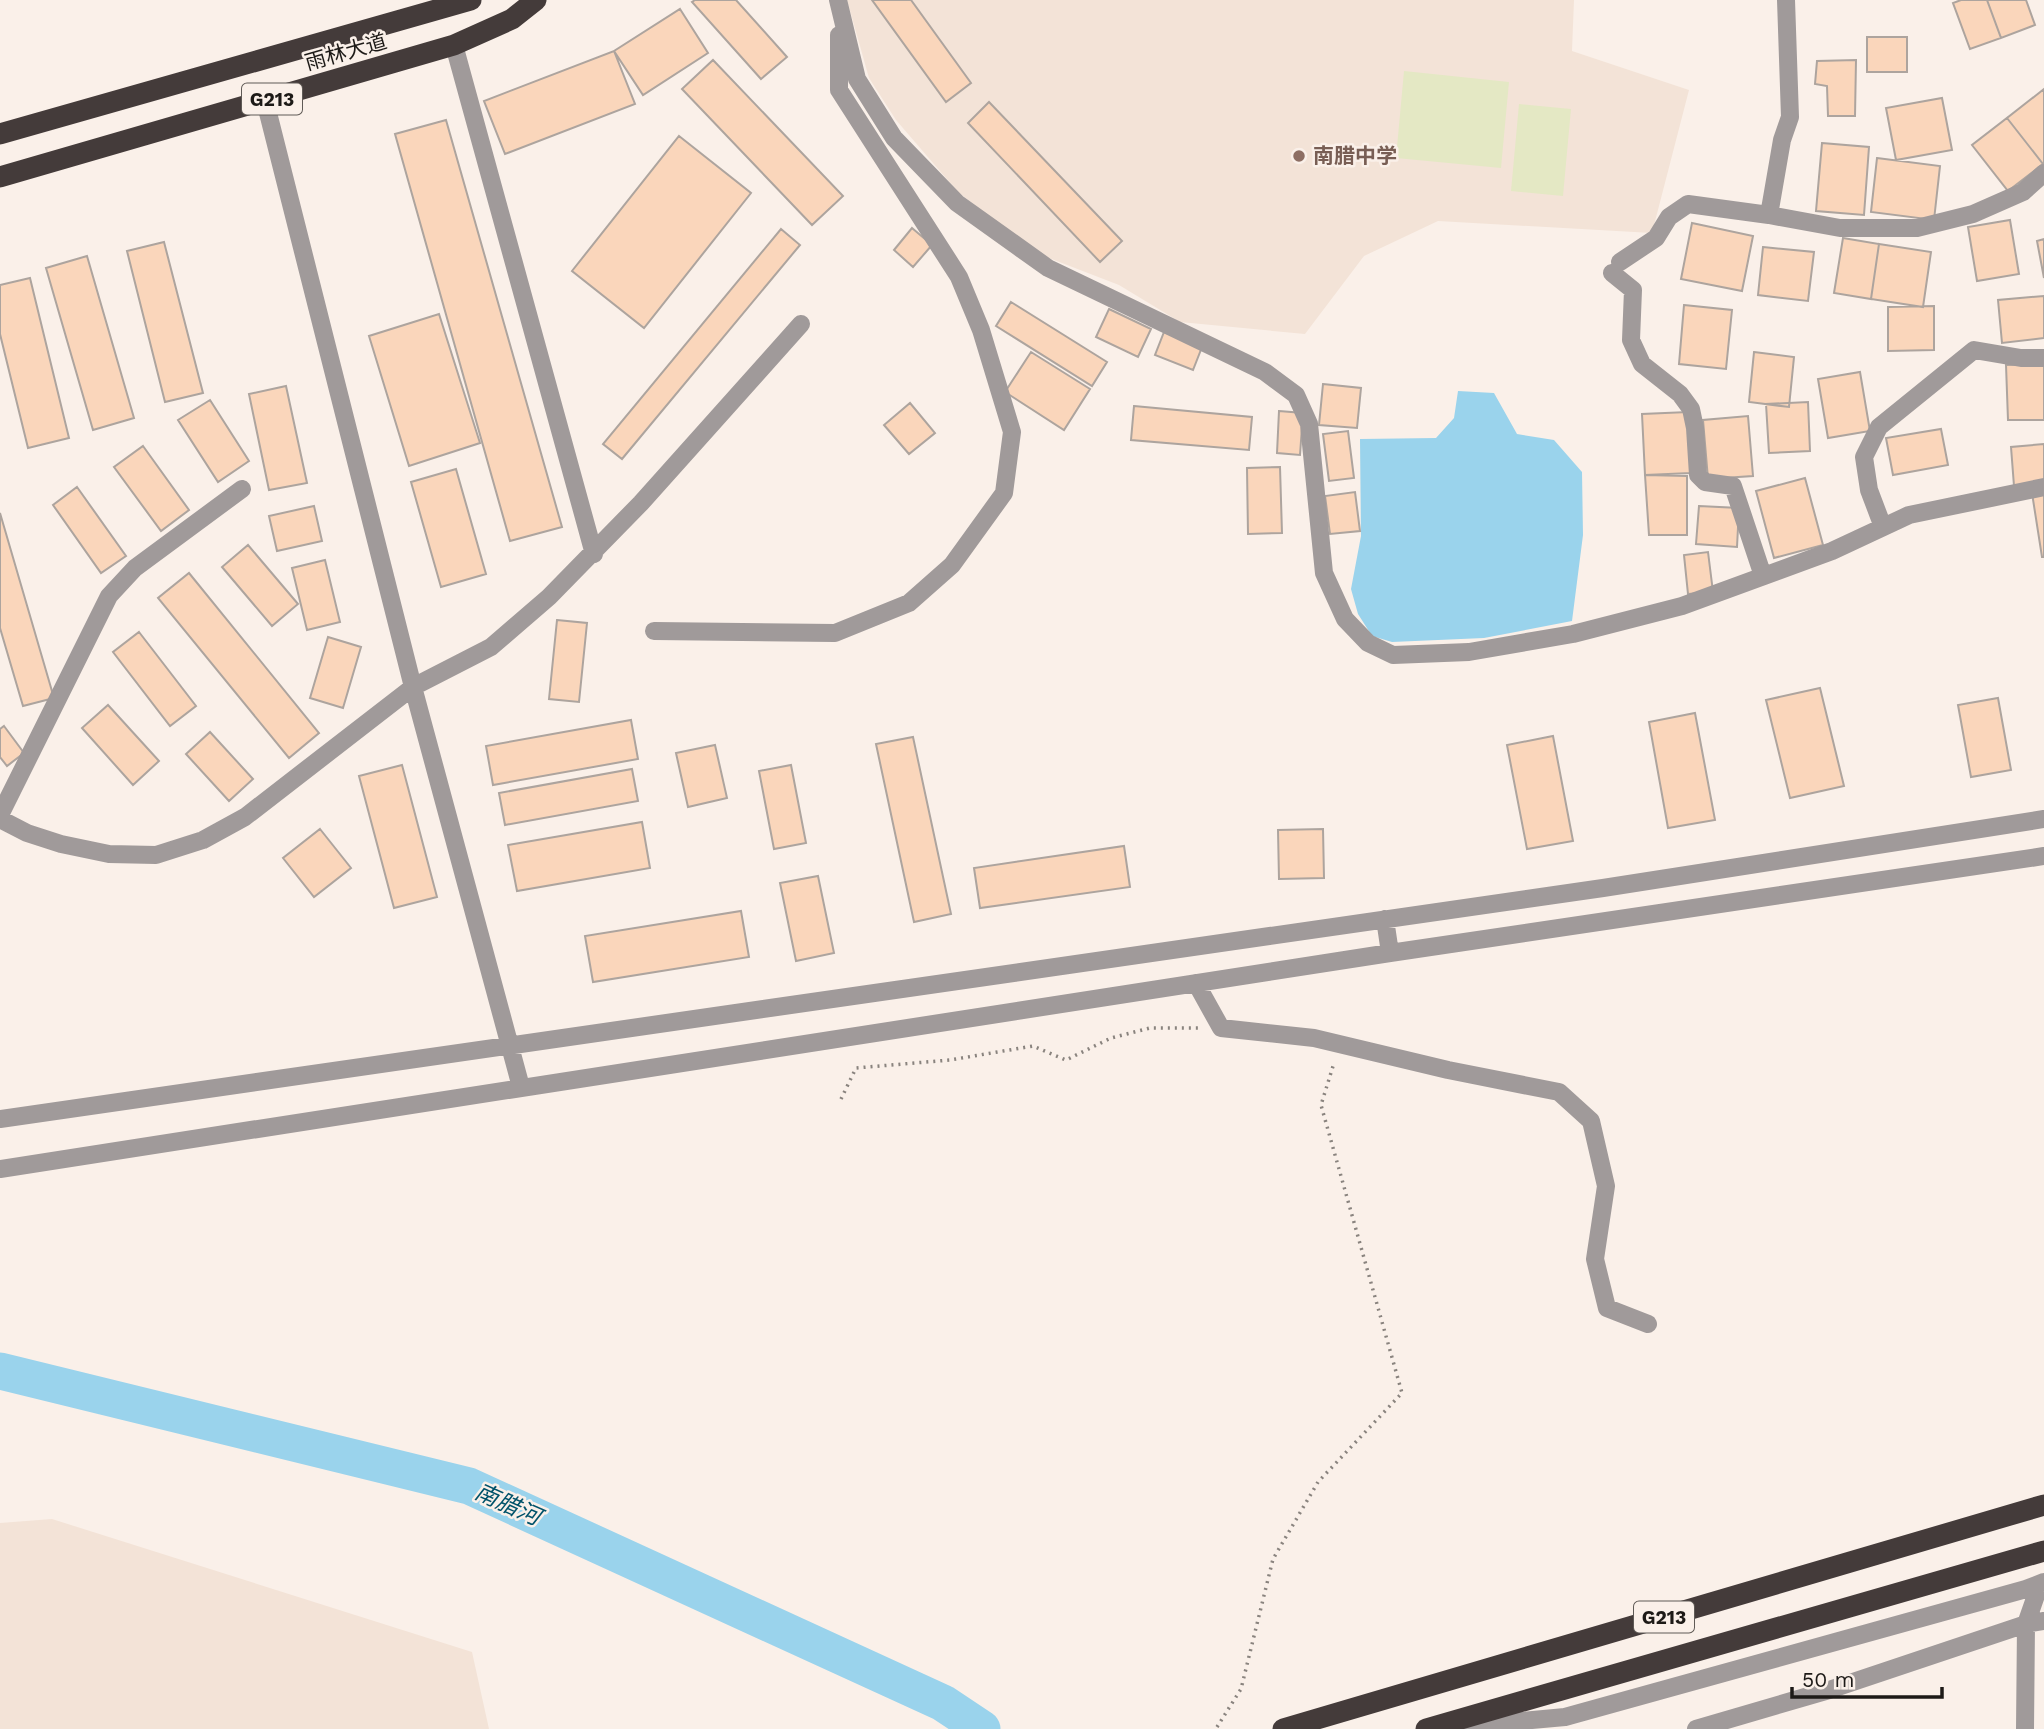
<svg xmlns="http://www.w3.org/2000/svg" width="2044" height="1729" viewBox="0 0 2044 1729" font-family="'Work Sans','Noto Sans SC',sans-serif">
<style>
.built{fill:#f3e3d7}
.green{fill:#e4e8c4}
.water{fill:#9ad3ec}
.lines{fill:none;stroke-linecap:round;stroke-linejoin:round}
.river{stroke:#9ad3ec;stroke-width:37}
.building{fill:#fad6bb;stroke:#ada49e;stroke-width:2}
.path{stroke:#89837e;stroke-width:3.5;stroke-dasharray:2 5;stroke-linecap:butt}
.minor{stroke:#a09a9a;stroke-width:18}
.highway{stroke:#443b3a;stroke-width:21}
.education-dot{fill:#8d6e63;stroke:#faf0e9;stroke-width:2.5}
.labels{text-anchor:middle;stroke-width:5;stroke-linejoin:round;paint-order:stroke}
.shield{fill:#faf0e9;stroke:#5f5a56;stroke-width:2}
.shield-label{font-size:19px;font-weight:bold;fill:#1d1a17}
.street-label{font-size:21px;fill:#1d1a17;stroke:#faf0e9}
.education-label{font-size:21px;font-weight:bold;fill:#785e54;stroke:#faf0e9;text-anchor:start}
.water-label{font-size:23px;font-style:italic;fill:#00526a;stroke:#faf0e9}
</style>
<rect width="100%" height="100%" fill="#faf0e9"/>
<!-- built -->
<path class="built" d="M 847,0 L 1574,0 L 1572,51 L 1689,90 L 1652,233 L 1438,221 L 1364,256 L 1305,334 L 1180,322 L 1119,285 L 1036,253 L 958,192 L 896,120 L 869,78 Z
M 52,1519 L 472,1652 L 489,1729 L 0,1729 L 0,1523 Z"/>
<!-- green -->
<path class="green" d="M 1404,71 L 1509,82 L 1501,168 L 1396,158 Z
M 1519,104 L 1571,109 L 1563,196 L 1511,191 Z"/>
<!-- water -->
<path class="water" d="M 1458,391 L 1494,393 L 1517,434 L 1554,440 L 1582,472 L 1583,535 L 1572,621 L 1484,638 L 1392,642 L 1372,636 L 1358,614 L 1351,589 L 1361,536 L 1360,439 L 1436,438 L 1454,418 Z"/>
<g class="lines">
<!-- river -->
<path class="river" d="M 0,1371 L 469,1486 L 943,1703 L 982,1729"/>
</g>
<!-- building -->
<path class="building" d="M 695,0 L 736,0 L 787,57 L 761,79 L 692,2 Z
M 872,0 L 911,0 L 971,83 L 946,102 Z
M 1961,0 L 1987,0 L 2001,38 L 1970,49 L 1953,3 Z
M 1987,0 L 2026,0 L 2035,25 L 2001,38 Z
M 680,9 L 708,53 L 643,95 L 614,51 Z
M 1867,37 L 1907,37 L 1907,72 L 1867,72 Z
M 614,51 L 635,104 L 505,154 L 484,101 Z
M 713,60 L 843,196 L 812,225 L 682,89 Z
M 1856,60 L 1855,116 L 1828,116 L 1827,86 L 1815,84 L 1817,61 Z
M 2044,89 L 2044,163 L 2043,164 L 2007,118 Z
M 1942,98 L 1952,150 L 1896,160 L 1886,108 Z
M 989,102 L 1122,241 L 1100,262 L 968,123 Z
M 2007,118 L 2043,164 L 2008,191 L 1972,145 Z
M 446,120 L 562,527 L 510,541 L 395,134 Z
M 679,136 L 751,193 L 644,328 L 572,271 Z
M 1822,143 L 1869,147 L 1864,215 L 1816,211 Z
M 1877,158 L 1940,166 L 1934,220 L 1871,212 Z
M 2010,220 L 2019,274 L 1977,281 L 1968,227 Z
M 1692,223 L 1753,236 L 1742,291 L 1681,279 Z
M 912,228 L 932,245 L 913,267 L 894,250 Z
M 781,229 L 800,245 L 622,459 L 603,444 Z
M 1843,238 L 1879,244 L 1871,299 L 1834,293 Z
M 2044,239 L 2044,278 L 2037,241 Z
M 164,242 L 203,393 L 165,402 L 127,251 Z
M 1879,244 L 1931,252 L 1923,307 L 1871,299 Z
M 1763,247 L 1814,252 L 1808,301 L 1758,295 Z
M 87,256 L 134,418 L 93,430 L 46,268 Z
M 30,278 L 69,438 L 28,448 L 0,334 L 0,285 Z
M 2044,296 L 2044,338 L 2002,343 L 1998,300 Z
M 1011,302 L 1107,362 L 1092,386 L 996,326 Z
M 1684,305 L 1732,310 L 1726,369 L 1679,364 Z
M 1934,306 L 1934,350 L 1888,351 L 1888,307 Z
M 1109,309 L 1151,329 L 1138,357 L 1096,337 Z
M 439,314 L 480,443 L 409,466 L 369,336 Z
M 1164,332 L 1202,347 L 1193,370 L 1155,355 Z
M 1031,352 L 1090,389 L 1064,430 L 1005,392 Z
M 1754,352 L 1794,357 L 1789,407 L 1749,402 Z
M 2044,364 L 2044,420 L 2008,420 L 2006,365 Z
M 1860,372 L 1870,431 L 1828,438 L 1818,379 Z
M 1323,384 L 1361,388 L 1357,428 L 1319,425 Z
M 286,386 L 307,483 L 269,490 L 249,394 Z
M 210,400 L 249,461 L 218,482 L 178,420 Z
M 1808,402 L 1810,451 L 1769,453 L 1766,404 Z
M 910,403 L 935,433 L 909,454 L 884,425 Z
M 1134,406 L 1252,417 L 1249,450 L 1131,440 Z
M 1279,411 L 1303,413 L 1300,455 L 1277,453 Z
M 1688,412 L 1691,473 L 1645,475 L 1642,414 Z
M 1748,416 L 1753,476 L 1708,479 L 1703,420 Z
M 1941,429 L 1948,465 L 1893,475 L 1886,438 Z
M 1348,431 L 1354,478 L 1329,481 L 1323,434 Z
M 2044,444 L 2044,484 L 2014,486 L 2011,447 Z
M 143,446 L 189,510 L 161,531 L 114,467 Z
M 1280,467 L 1282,533 L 1248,534 L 1247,468 Z
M 456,469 L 486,574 L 441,587 L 411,482 Z
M 1645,475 L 1687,476 L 1687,535 L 1649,535 Z
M 1805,478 L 1823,545 L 1774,558 L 1756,491 Z
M 77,487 L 126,556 L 101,573 L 53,505 Z
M 2044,491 L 2044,557 L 2042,557 L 2032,493 Z
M 1355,492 L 1360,531 L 1330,534 L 1325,496 Z
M 314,506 L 322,541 L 277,551 L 269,516 Z
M 1699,506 L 1739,508 L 1737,547 L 1696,544 Z
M 0,513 L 54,698 L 23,706 L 0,628 Z
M 248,545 L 298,604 L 272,626 L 222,567 Z
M 1708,552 L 1713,592 L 1688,594 L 1684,555 Z
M 325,560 L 340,622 L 307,630 L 292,568 Z
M 189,573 L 319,733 L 289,758 L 158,598 Z
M 557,620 L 587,623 L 579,702 L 549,699 Z
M 139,632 L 196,706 L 170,726 L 113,652 Z
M 328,637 L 361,647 L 343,708 L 310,698 Z
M 1820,688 L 1844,786 L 1790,798 L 1766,700 Z
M 1998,698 L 2011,770 L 1971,777 L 1958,705 Z
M 108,705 L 159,761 L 133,785 L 82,728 Z
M 1695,713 L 1715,820 L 1668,828 L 1649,722 Z
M 631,720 L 638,759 L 493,785 L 486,746 Z
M 4,726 L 24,753 L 7,766 L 0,757 L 0,729 Z
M 210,732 L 253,779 L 229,801 L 186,754 Z
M 1553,736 L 1573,841 L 1527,849 L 1507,745 Z
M 913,737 L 951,914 L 914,922 L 876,744 Z
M 715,745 L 727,798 L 688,807 L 676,753 Z
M 402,765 L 437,897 L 394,908 L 359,776 Z
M 791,765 L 806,843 L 774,849 L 759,771 Z
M 632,769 L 638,801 L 505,825 L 499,793 Z
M 642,822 L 650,868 L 517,891 L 508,845 Z
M 320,829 L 351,868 L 314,897 L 283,858 Z
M 1323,829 L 1324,878 L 1279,879 L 1278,830 Z
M 1124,846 L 1130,887 L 980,908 L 974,868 Z
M 818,876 L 834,953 L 796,961 L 780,883 Z
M 741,911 L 749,957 L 593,982 L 585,936 Z"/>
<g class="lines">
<!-- path -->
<path class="path" d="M 841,1099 L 856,1068 L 950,1060 L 1033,1046 L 1066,1060 L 1111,1038 L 1150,1028 L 1202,1028
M 1217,1727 L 1241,1689 L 1273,1559 L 1318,1482 L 1402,1393 L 1321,1105 L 1334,1063"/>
<!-- minor -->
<path class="minor" d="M 838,0 L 857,79 L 894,138 L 957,203 L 1048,268 L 1265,372 L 1296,395 L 1309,424 L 1324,573 L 1345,619 L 1368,643 L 1393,655 L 1469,652 L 1573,634 L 1682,606 L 1832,551 L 1909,515 L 2044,487
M 454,45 L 594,554
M 265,101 L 413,687 L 521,1087
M 1769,215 L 1782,140 L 1790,117 L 1786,0
M 1620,262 L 1656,238 L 1669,217 L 1688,204 L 1769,215 L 1840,228 L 1917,228 L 1973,214 L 2023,192 L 2044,173
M 1612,273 L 1633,290 L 1631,340 L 1642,364 L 1680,394 L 1691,409 L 1695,428 L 1698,475 L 1705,482 L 1733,486 L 1763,576
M 1883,527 L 1869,490 L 1864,457 L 1879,427 L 1974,350 L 2021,358 L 2044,358
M 654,631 L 835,633 L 909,603 L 952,565 L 1004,493 L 1012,432 L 981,330 L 959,277 L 839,90 L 839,35
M 0,815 L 109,596 L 135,568 L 242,489
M 0,819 L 27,833 L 61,844 L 109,854 L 156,855 L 203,840 L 245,817 L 413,687 L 491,647 L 549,597 L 641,503 L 801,324
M 1385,919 L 1390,953
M 1196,983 L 1221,1028 L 1314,1038 L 1448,1070 L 1559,1092 L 1591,1121 L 1606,1186 L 1595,1259 L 1607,1308 L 1648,1324
M 0,1119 L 1603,888 L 2044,819
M 0,1169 L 1390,953 L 2044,856
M 2040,1584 L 2026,1624 L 2044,1621
M 1455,1727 L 1565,1717 L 2026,1589 L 2044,1582
M 1696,1729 L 1829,1690 L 2026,1624 L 2025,1729"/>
<!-- highway -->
<path class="highway" d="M 0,134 L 471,0
M 0,177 L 454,45 L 512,19 L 536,0
M 1283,1729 L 2044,1505
M 1426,1729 L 2044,1551"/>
</g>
<!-- markers -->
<circle class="education-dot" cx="1299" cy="156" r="7"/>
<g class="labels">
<!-- shield labels -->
<g class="shield">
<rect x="242" y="83.5" width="60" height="31" rx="5"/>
<rect x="1634" y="1601.5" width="60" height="31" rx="5"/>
</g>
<g class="shield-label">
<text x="272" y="106">G213</text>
<text x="1664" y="1624">G213</text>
</g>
<!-- street labels -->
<g class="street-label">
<text transform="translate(346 52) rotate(-16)" y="7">雨林大道</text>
</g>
<!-- education labels -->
<g class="education-label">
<text x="1313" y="163">南腊中学</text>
</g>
<!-- water labels -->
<g class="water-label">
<text transform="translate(508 1504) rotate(24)" y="8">南腊河</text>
</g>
</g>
<!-- scale -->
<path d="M1792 1687v10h150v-10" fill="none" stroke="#1d1a17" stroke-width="3.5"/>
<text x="1802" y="1687" font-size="21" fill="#1d1a17" stroke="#faf0e9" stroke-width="5" paint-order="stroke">50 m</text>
</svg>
